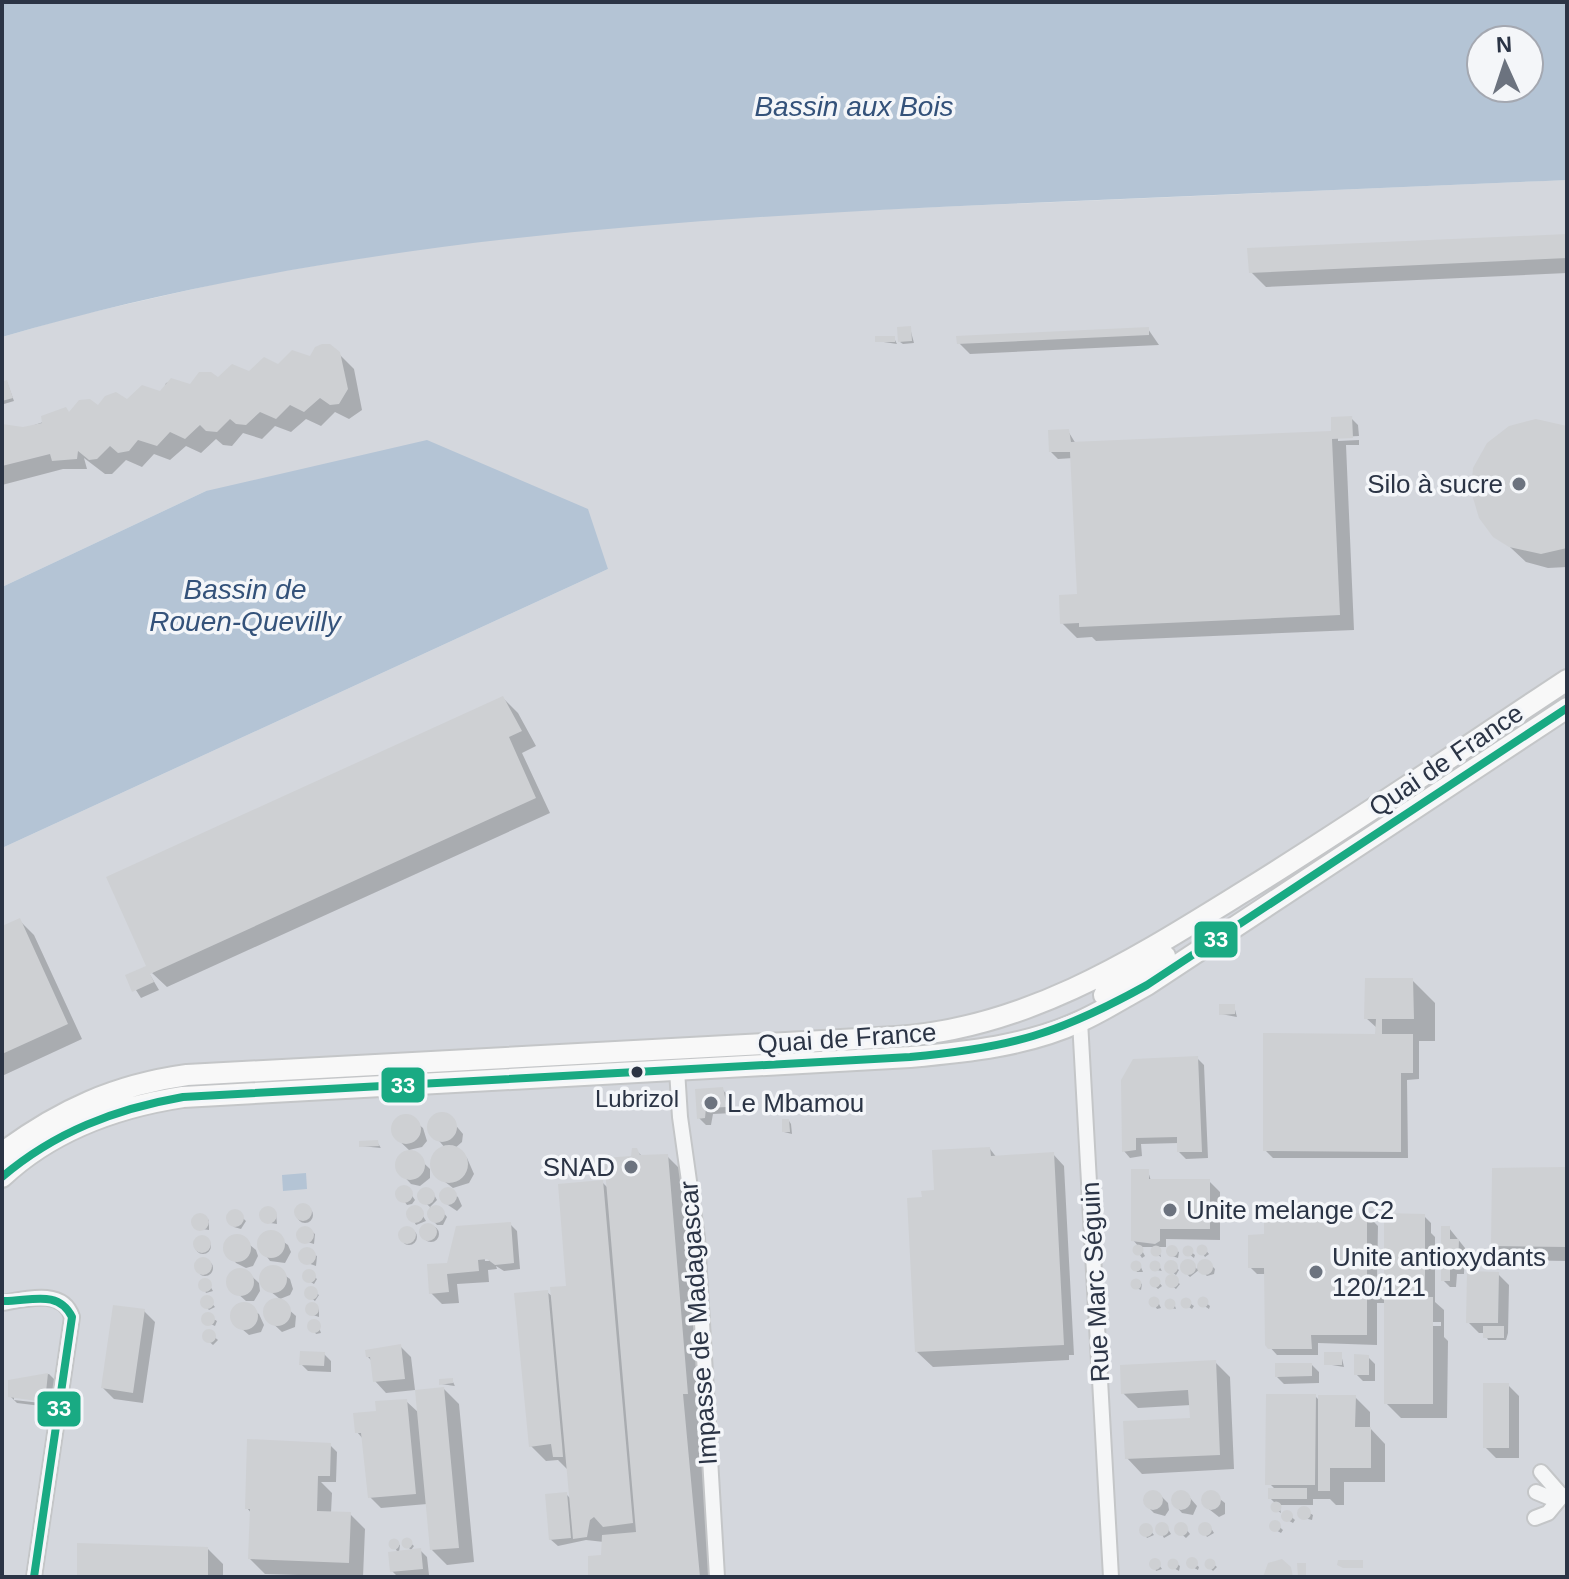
<svg xmlns="http://www.w3.org/2000/svg" width="1569" height="1579" viewBox="0 0 1569 1579" font-family="Arial,sans-serif">
<style>
.built{fill:#d4d7dd}
.water{fill:#b4c4d5;fill-rule:evenodd}
.shadow{fill:#0003;fill-rule:evenodd}
.building{fill:#ced0d3}
.lines{fill:none;stroke-linecap:round;stroke-linejoin:round}
.minor-casing{stroke:#c4c6c8;stroke-width:18}
.secondary-casing{stroke:#c4c6c8;stroke-width:24}
.minor{stroke:#f5f6f7;stroke-width:14}
.secondary{stroke:#f8f8f8;stroke-width:20}
.bus-1-casing{stroke:#f4f6f9;stroke-width:14}
.bus-1{stroke:#19aa83;stroke-width:8}
.poi-dot{fill:#6c737f;stroke:#f4f6f9;stroke-width:3}
.bus-dot{fill:#2b3445;stroke:#f4f6f9;stroke-width:3}
.labels{text-anchor:middle;stroke-width:7;stroke-linejoin:round;paint-order:stroke}
.bus-label{font-size:24px;fill:#2b3445;stroke:#f4f6f9}
.poi-label{font-size:26px;fill:#2b3445;stroke:#f4f6f9;text-anchor:start}
.street-label{font-size:26px;fill:#2b3445;stroke:#f4f6f9}
.water-label{font-size:28px;font-style:italic;fill:#34527a;stroke:#f4f6f9}
.line-badge{stroke:#f4f6f9;stroke-width:3}
.badge-label{font-size:22px;text-anchor:middle;font-weight:bold;fill:#fff}
</style>
<rect width="100%" height="100%" fill="#e6e8ea"/>
<!-- built -->
<path class="built" d="M 1567,180 L 1567,1577 L 2,1577 L 2,848 L 608,569 L 206,491 L 2,587 L 2,337 L 75,316 L 246,277 L 422,248 L 606,227 L 751,215 Z"/>
<!-- water -->
<path class="water" d="M 2,2 L 1567,2 L 1567,180 C 1380,188 1192,196 1005,204 C 666,219 329,241 2,337 ZM 1481,40 L 1529,40 L 1529,88 L 1481,88 Z
M 427,440 L 588,509 L 608,569 L 2,848 L 2,587 L 206,491 Z
M 306,1173 L 307,1189 L 283,1191 L 282,1175 Z"/>
<!-- shadow -->
<path class="shadow" d="M 1567,235 L 1567,273 L 1266,287 L 1251,272 Z
M 910,328 L 914,343 L 903,344 L 900,342 Z
M 1148,329 L 1159,345 L 970,354 L 959,343 Z
M 894,338 L 897,344 L 877,341 Z
M 338,353 L 354,369 L 362,410 L 349,419 L 335,412 L 321,426 L 306,419 L 291,432 L 275,426 L 262,439 L 243,433 L 232,446 L 223,445 L 216,439 L 201,453 L 186,446 L 170,460 L 154,454 L 142,467 L 126,460 L 112,474 L 105,474 L 84,458 L 87,469 L 63,469 L 2,485 L 2,426 L 23,429 L 69,413 L 162,393 L 166,383 L 175,380 L 189,387 Z
M 7,382 L 14,401 L 4,404 L 2,384 Z
M 1351,418 L 1358,425 L 1359,436 L 1338,437 L 1338,441 L 1359,440 L 1359,445 L 1346,445 L 1354,630 L 1096,641 L 1092,637 L 1077,638 L 1062,623 L 1079,596 L 1073,458 L 1058,459 L 1051,452 L 1068,431 L 1076,444 L 1334,436 Z
M 1567,429 L 1567,567 L 1548,568 L 1526,562 L 1496,534 Z
M 503,698 L 518,713 L 536,746 L 522,753 L 550,813 L 167,987 L 152,973 Z
M 19,920 L 34,935 L 82,1039 L 2,1076 L 2,928 Z
M 146,968 L 159,990 L 141,998 L 127,976 Z
M 1412,980 L 1435,1003 L 1435,1041 L 1419,1041 L 1419,1079 L 1407,1080 L 1408,1158 L 1273,1158 L 1266,1151 L 1377,1036 L 1378,1029 L 1366,1018 Z
M 1234,1006 L 1237,1017 L 1221,1014 Z
M 1197,1058 L 1204,1065 L 1208,1158 L 1186,1159 L 1179,1152 L 1179,1143 L 1141,1144 L 1142,1156 L 1130,1158 L 1124,1151 Z
M 722,1089 L 729,1097 L 733,1113 L 713,1114 L 711,1125 L 706,1125 L 699,1118 L 697,1091 Z
M 408,1116 L 423,1128 L 427,1141 L 422,1147 L 409,1150 L 394,1136 L 396,1120 Z
M 436,1116 L 448,1116 L 463,1134 L 462,1142 L 454,1149 L 467,1158 L 474,1174 L 469,1183 L 453,1188 L 436,1175 L 432,1164 L 435,1154 L 446,1149 L 429,1129 Z
M 789,1121 L 791,1124 L 792,1134 L 784,1132 Z
M 377,1142 L 381,1148 L 361,1146 Z
M 990,1149 L 997,1158 L 1053,1154 L 1064,1166 L 1074,1355 L 1069,1355 L 1069,1360 L 933,1367 L 917,1352 L 924,1199 Z
M 412,1152 L 430,1169 L 430,1178 L 420,1186 L 411,1184 L 397,1169 L 397,1160 L 403,1153 Z
M 638,1152 L 643,1157 L 667,1156 L 682,1171 L 712,1577 L 590,1577 L 604,1560 L 604,1542 L 586,1540 L 558,1546 L 550,1539 L 566,1494 L 571,1499 L 568,1470 L 558,1460 L 546,1461 L 531,1446 L 547,1292 L 553,1297 L 568,1288 L 602,1182 L 608,1188 Z
M 1567,1169 L 1567,1261 L 1508,1260 L 1493,1245 Z
M 1148,1171 L 1151,1181 L 1209,1181 L 1220,1192 L 1220,1240 L 1166,1239 L 1166,1247 L 1158,1247 L 1161,1257 L 1152,1251 L 1154,1247 L 1140,1247 L 1145,1256 L 1142,1258 L 1136,1249 L 1139,1247 L 1133,1240 Z
M 406,1187 L 415,1200 L 412,1204 L 407,1205 L 398,1192 Z
M 424,1189 L 432,1191 L 437,1200 L 430,1207 L 419,1197 Z
M 446,1189 L 458,1197 L 462,1206 L 457,1211 L 445,1203 L 441,1194 Z
M297 1215a8 8 0 1 1 16 0a8 8 0 1 1-16 0Z
M 430,1207 L 443,1212 L 447,1217 L 443,1225 L 437,1225 L 429,1216 Z
M 268,1208 L 276,1213 L 277,1224 L 264,1222 L 262,1211 Z
M 418,1208 L 426,1221 L 416,1225 L 409,1212 Z
M 236,1212 L 246,1221 L 241,1229 L 234,1227 L 229,1219 Z
M 198,1215 L 209,1220 L 209,1230 L 196,1228 L 194,1217 Z
M 1367,1215 L 1378,1226 L 1377,1279 L 1386,1279 L 1424,1216 L 1431,1223 L 1431,1233 L 1435,1237 L 1435,1302 L 1444,1310 L 1444,1337 L 1448,1341 L 1447,1418 L 1401,1418 L 1386,1403 L 1386,1303 L 1377,1303 L 1377,1345 L 1318,1343 L 1318,1355 L 1277,1355 L 1267,1344 L 1266,1274 L 1257,1274 L 1250,1267 L 1264,1236 ZM 1394,1322 L 1441,1322 L 1441,1326 L 1394,1326 Z
M 510,1224 L 517,1231 L 520,1269 L 504,1271 L 496,1266 L 497,1269 L 488,1270 L 489,1282 L 457,1284 L 459,1303 L 442,1304 L 431,1293 L 429,1266 L 448,1265 L 457,1228 ZM 486,1233 L 489,1261 L 485,1261 L 482,1234 Z
M423 1234a8 8 0 1 1 16 0a8 8 0 1 1-16 0Z
M 307,1228 L 315,1234 L 314,1244 L 301,1240 L 300,1230 Z
M 1449,1228 L 1465,1248 L 1464,1274 L 1457,1274 L 1456,1287 L 1450,1287 L 1443,1280 Z
M401 1237a8 8 0 1 1 16 0a8 8 0 1 1-16 0Z
M 270,1232 L 288,1245 L 291,1252 L 285,1263 L 270,1261 L 259,1246 L 263,1235 Z
M 239,1236 L 256,1250 L 258,1256 L 253,1266 L 246,1268 L 236,1263 L 226,1249 L 229,1239 Z
M195 1246a8 8 0 1 1 16 0a8 8 0 1 1-16 0Z
M 1203,1247 L 1209,1254 L 1205,1257 L 1200,1249 Z
M 1169,1248 L 1179,1252 L 1178,1258 L 1169,1255 Z
M 1186,1248 L 1195,1255 L 1194,1258 L 1185,1251 Z
M 304,1250 L 317,1256 L 316,1266 L 302,1261 Z
M197 1268a8 8 0 1 1 16 0a8 8 0 1 1-16 0Z
M 1207,1261 L 1215,1269 L 1214,1274 L 1207,1276 L 1200,1269 L 1190,1277 L 1182,1269 L 1183,1264 L 1190,1262 L 1197,1269 L 1202,1262 Z
M 1156,1263 L 1159,1266 L 1162,1271 L 1153,1269 Z
M 1170,1263 L 1179,1270 L 1176,1275 L 1167,1268 Z
M 1133,1265 L 1140,1265 L 1143,1272 L 1137,1272 Z
M 273,1267 L 290,1279 L 293,1289 L 290,1295 L 280,1299 L 266,1288 L 261,1278 L 266,1269 Z
M 237,1270 L 245,1270 L 259,1283 L 260,1291 L 254,1301 L 246,1301 L 229,1286 L 229,1278 Z
M 308,1272 L 317,1279 L 314,1284 L 304,1278 Z
M 1498,1274 L 1509,1285 L 1508,1333 L 1506,1340 L 1488,1340 L 1485,1333 L 1479,1333 L 1468,1322 Z
M 1171,1278 L 1180,1284 L 1176,1289 L 1167,1282 Z
M 1156,1279 L 1162,1286 L 1158,1289 L 1152,1283 Z
M 207,1281 L 213,1291 L 206,1293 L 201,1283 Z
M 1135,1281 L 1142,1284 L 1141,1290 L 1134,1287 Z
M 310,1289 L 319,1295 L 315,1301 L 307,1295 Z
M 207,1298 L 215,1307 L 209,1310 L 202,1302 Z
M 1157,1300 L 1161,1308 L 1157,1309 L 1152,1301 Z
M 1171,1300 L 1174,1303 L 1176,1309 L 1168,1307 Z
M 1185,1300 L 1194,1306 L 1192,1309 L 1183,1303 Z
M 1202,1300 L 1210,1306 L 1209,1309 L 1200,1303 Z
M 272,1301 L 279,1301 L 296,1316 L 295,1327 L 282,1332 L 266,1317 L 265,1310 Z
M 244,1304 L 259,1314 L 264,1325 L 261,1332 L 249,1335 L 235,1323 L 232,1316 L 237,1306 Z
M 309,1306 L 319,1309 L 319,1317 L 310,1314 Z
M 144,1311 L 155,1322 L 143,1403 L 114,1399 L 103,1388 Z
M 206,1315 L 217,1321 L 215,1326 L 204,1321 Z
M 317,1322 L 321,1333 L 316,1334 L 310,1324 Z
M 208,1332 L 218,1340 L 213,1345 L 205,1338 Z
M 400,1346 L 411,1357 L 415,1390 L 386,1393 L 375,1381 L 373,1362 L 368,1357 Z
M 324,1354 L 331,1361 L 331,1372 L 308,1371 L 301,1364 Z
M 1341,1354 L 1344,1367 L 1326,1364 Z
M 1368,1357 L 1375,1364 L 1375,1381 L 1363,1381 L 1356,1374 Z
M 1215,1362 L 1230,1377 L 1234,1469 L 1142,1474 L 1127,1458 L 1192,1420 L 1191,1405 L 1138,1408 L 1123,1393 Z
M 1312,1365 L 1319,1372 L 1319,1383 L 1284,1384 L 1277,1377 Z
M 49,1374 L 56,1381 L 51,1400 L 14,1396 L 14,1400 L 50,1404 L 49,1407 L 17,1403 L 10,1396 L 10,1382 Z
M 452,1380 L 455,1386 L 441,1384 Z
M 1508,1385 L 1519,1396 L 1519,1458 L 1496,1458 L 1485,1447 Z
M 444,1389 L 459,1404 L 474,1562 L 447,1565 L 432,1550 L 427,1504 L 381,1508 L 370,1497 L 364,1440 L 357,1432 L 378,1413 L 406,1401 L 419,1413 Z
M 1315,1396 L 1320,1401 L 1355,1397 L 1370,1412 L 1370,1428 L 1385,1444 L 1385,1482 L 1344,1482 L 1344,1505 L 1336,1505 L 1330,1499 L 1313,1499 L 1313,1505 L 1279,1505 L 1281,1513 L 1273,1508 L 1275,1503 L 1270,1498 L 1276,1490 L 1270,1484 Z
M 330,1445 L 337,1452 L 336,1482 L 321,1482 L 332,1493 L 331,1513 L 350,1514 L 365,1529 L 363,1577 L 265,1574 L 250,1559 L 252,1514 L 247,1508 Z
M 1178,1492 L 1185,1492 L 1197,1506 L 1193,1515 L 1182,1513 L 1175,1505 L 1173,1498 Z
M 1211,1492 L 1225,1503 L 1225,1514 L 1219,1517 L 1205,1506 L 1204,1495 Z
M 1149,1493 L 1160,1495 L 1168,1503 L 1169,1510 L 1165,1516 L 1154,1513 L 1147,1506 L 1145,1498 Z
M 1302,1509 L 1313,1515 L 1312,1520 L 1300,1517 Z
M 1287,1513 L 1295,1520 L 1293,1523 L 1284,1518 Z
M 1275,1523 L 1283,1530 L 1281,1533 L 1272,1528 Z
M 1182,1524 L 1190,1534 L 1186,1538 L 1176,1529 Z
M 1146,1525 L 1154,1535 L 1147,1538 L 1141,1527 Z
M 1209,1525 L 1214,1533 L 1207,1537 L 1201,1526 Z
M 1166,1526 L 1171,1534 L 1164,1538 L 1158,1527 Z
M 407,1540 L 414,1546 L 411,1550 L 404,1543 Z
M 392,1542 L 400,1545 L 399,1552 L 420,1550 L 427,1557 L 429,1575 L 398,1577 L 392,1571 L 398,1553 Z
M 208,1549 L 223,1564 L 223,1577 L 79,1577 Z
M 1153,1561 L 1156,1561 L 1162,1569 L 1156,1571 Z
M 1173,1561 L 1180,1566 L 1179,1571 L 1170,1566 Z
M 1191,1561 L 1199,1567 L 1198,1570 L 1189,1565 Z
M 1209,1561 L 1217,1567 L 1213,1571 L 1206,1563 Z"/>
<!-- building -->
<path class="building" d="M 1567,234 L 1567,258 L 1249,273 L 1247,248 Z
M 911,326 L 912,341 L 898,342 L 897,327 Z
M 1149,327 L 1149,335 L 957,344 L 956,336 Z
M 875,336 L 895,336 L 895,342 L 875,342 Z
M 322,344 L 330,344 L 340,352 L 348,389 L 339,404 L 330,405 L 320,398 L 304,412 L 290,405 L 276,419 L 260,412 L 246,425 L 236,424 L 230,419 L 217,432 L 206,431 L 200,425 L 185,439 L 170,432 L 157,446 L 138,440 L 129,451 L 118,453 L 110,446 L 97,459 L 89,460 L 78,451 L 77,459 L 52,461 L 50,454 L 2,466 L 2,424 L 23,427 L 42,423 L 41,416 L 66,407 L 69,412 L 79,400 L 90,399 L 98,405 L 105,396 L 116,392 L 127,399 L 142,385 L 160,391 L 171,378 L 190,384 L 199,372 L 211,372 L 218,377 L 232,364 L 249,371 L 264,357 L 278,364 L 292,350 L 310,356 L 315,347 Z
M 7,380 L 13,398 L 2,401 L 2,382 Z
M 1352,416 L 1353,438 L 1332,439 L 1340,615 L 1079,627 L 1079,623 L 1060,624 L 1059,595 L 1077,594 L 1070,452 L 1049,452 L 1048,430 L 1069,429 L 1071,442 L 1331,431 L 1331,417 Z
M 1536,419 L 1567,426 L 1567,548 L 1541,554 L 1509,547 L 1493,537 L 1479,518 L 1471,491 L 1473,468 L 1487,443 L 1509,426 Z
M 503,696 L 522,731 L 509,737 L 536,798 L 150,974 L 154,982 L 132,992 L 125,975 L 146,966 L 106,877 Z
M 20,918 L 68,1024 L 2,1054 L 2,926 Z
M 1365,978 L 1413,978 L 1414,1019 L 1382,1019 L 1382,1034 L 1413,1034 L 1413,1073 L 1401,1073 L 1401,1152 L 1263,1151 L 1263,1033 L 1375,1034 L 1376,1019 L 1364,1019 Z
M 1219,1004 L 1235,1004 L 1235,1014 L 1219,1015 Z
M 1198,1056 L 1202,1152 L 1177,1152 L 1177,1137 L 1136,1138 L 1136,1150 L 1122,1152 L 1121,1080 L 1133,1059 Z
M 723,1087 L 727,1107 L 706,1108 L 705,1118 L 697,1119 L 695,1089 Z
M427 1127a15 15 0 1 1 30 0a15 15 0 1 1-30 0Z
M391 1129a15 15 0 1 1 30 0a15 15 0 1 1-30 0Z
M 782,1119 L 789,1119 L 790,1132 L 782,1132 Z
M 378,1140 L 379,1146 L 359,1147 L 359,1141 Z
M430 1164a19 19 0 1 1 38 0a19 19 0 1 1-38 0Z
M 990,1147 L 991,1156 L 1054,1152 L 1064,1345 L 915,1352 L 907,1198 L 922,1197 L 921,1191 L 934,1190 L 932,1150 Z
M 632,1148 L 637,1148 L 640,1155 L 668,1154 L 688,1394 L 683,1394 L 700,1577 L 588,1577 L 588,1556 L 601,1555 L 602,1535 L 636,1532 L 604,1158 L 631,1156 Z
M395 1165a15 15 0 1 1 30 0a15 15 0 1 1-30 0Z
M 1567,1167 L 1567,1247 L 1491,1246 L 1492,1168 Z
M 1131,1169 L 1149,1169 L 1149,1179 L 1210,1179 L 1210,1229 L 1160,1229 L 1160,1241 L 1155,1244 L 1131,1241 Z
M 603,1180 L 633,1523 L 603,1527 L 594,1517 L 590,1520 L 587,1537 L 573,1539 L 550,1287 L 566,1286 L 558,1184 Z
M395 1194a9 9 0 1 1 18 0a9 9 0 1 1-18 0Z
M439 1196a9 9 0 1 1 18 0a9 9 0 1 1-18 0Z
M417 1196a9 9 0 1 1 18 0a9 9 0 1 1-18 0Z
M294 1212a9 9 0 1 1 18 0a9 9 0 1 1-18 0Z
M427 1214a9 9 0 1 1 18 0a9 9 0 1 1-18 0Z
M406 1214a9 9 0 1 1 18 0a9 9 0 1 1-18 0Z
M259 1215a9 9 0 1 1 18 0a9 9 0 1 1-18 0Z
M226 1218a9 9 0 1 1 18 0a9 9 0 1 1-18 0Z
M 1264,1211 L 1367,1213 L 1367,1276 L 1384,1277 L 1384,1213 L 1425,1214 L 1425,1297 L 1433,1297 L 1433,1404 L 1384,1404 L 1384,1296 L 1367,1297 L 1367,1335 L 1311,1335 L 1312,1349 L 1268,1349 L 1265,1345 L 1264,1268 L 1248,1268 L 1248,1235 L 1264,1234 Z
M191 1222a9 9 0 1 1 18 0a9 9 0 1 1-18 0Z
M 511,1222 L 514,1263 L 495,1265 L 487,1259 L 478,1260 L 479,1271 L 447,1274 L 449,1292 L 429,1294 L 427,1264 L 447,1263 L 456,1226 Z
M419 1232a9 9 0 1 1 18 0a9 9 0 1 1-18 0Z
M296 1235a9 9 0 1 1 18 0a9 9 0 1 1-18 0Z
M 1441,1226 L 1450,1226 L 1450,1239 L 1459,1239 L 1458,1268 L 1450,1268 L 1450,1281 L 1441,1281 Z
M398 1235a9 9 0 1 1 18 0a9 9 0 1 1-18 0Z
M257 1244a14 14 0 1 1 28 0a14 14 0 1 1-28 0Z
M223 1248a14 14 0 1 1 28 0a14 14 0 1 1-28 0Z
M193 1244a9 9 0 1 1 18 0a9 9 0 1 1-18 0Z
M1196.5 1250a5.5 5.5 0 1 1 11 0a5.5 5.5 0 1 1-11 0Z
M1132.5 1250a5.5 5.5 0 1 1 11 0a5.5 5.5 0 1 1-11 0Z
M1166 1251a6 6 0 1 1 12 0a6 6 0 1 1-12 0Z
M1150.5 1251a5.5 5.5 0 1 1 11 0a5.5 5.5 0 1 1-11 0Z
M1182.5 1251a5.5 5.5 0 1 1 11 0a5.5 5.5 0 1 1-11 0Z
M298 1256a9 9 0 1 1 18 0a9 9 0 1 1-18 0Z
M194 1266a9 9 0 1 1 18 0a9 9 0 1 1-18 0Z
M1197 1267a8 8 0 1 1 16 0a8 8 0 1 1-16 0Z
M1180 1267a8 8 0 1 1 16 0a8 8 0 1 1-16 0Z
M1149.5 1266a5.5 5.5 0 1 1 11 0a5.5 5.5 0 1 1-11 0Z
M1130.5 1266a5.5 5.5 0 1 1 11 0a5.5 5.5 0 1 1-11 0Z
M1164 1267a7 7 0 1 1 14 0a7 7 0 1 1-14 0Z
M259 1279a14 14 0 1 1 28 0a14 14 0 1 1-28 0Z
M226 1282a14 14 0 1 1 28 0a14 14 0 1 1-28 0Z
M302 1276a7 7 0 1 1 14 0a7 7 0 1 1-14 0Z
M 1467,1271 L 1499,1272 L 1498,1323 L 1466,1323 Z
M1165 1281a7 7 0 1 1 14 0a7 7 0 1 1-14 0Z
M1149.5 1282a5.5 5.5 0 1 1 11 0a5.5 5.5 0 1 1-11 0Z
M198 1285a7 7 0 1 1 14 0a7 7 0 1 1-14 0Z
M1130.5 1284a5.5 5.5 0 1 1 11 0a5.5 5.5 0 1 1-11 0Z
M304 1293a7 7 0 1 1 14 0a7 7 0 1 1-14 0Z
M 548,1290 L 562,1444 L 563,1457 L 553,1457 L 551,1444 L 529,1447 L 514,1293 Z
M200 1302a7 7 0 1 1 14 0a7 7 0 1 1-14 0Z
M1148.5 1302a5.5 5.5 0 1 1 11 0a5.5 5.5 0 1 1-11 0Z
M1197.5 1302a5.5 5.5 0 1 1 11 0a5.5 5.5 0 1 1-11 0Z
M1180.5 1303a5.5 5.5 0 1 1 11 0a5.5 5.5 0 1 1-11 0Z
M263 1312a14 14 0 1 1 28 0a14 14 0 1 1-28 0Z
M1164.5 1304a5.5 5.5 0 1 1 11 0a5.5 5.5 0 1 1-11 0Z
M305 1309a7 7 0 1 1 14 0a7 7 0 1 1-14 0Z
M230 1316a14 14 0 1 1 28 0a14 14 0 1 1-28 0Z
M 113,1305 L 145,1309 L 133,1393 L 101,1388 Z
M201 1319a7 7 0 1 1 14 0a7 7 0 1 1-14 0Z
M307 1326a7 7 0 1 1 14 0a7 7 0 1 1-14 0Z
M 1483,1326 L 1504,1326 L 1504,1338 L 1483,1338 Z
M202 1336a7 7 0 1 1 14 0a7 7 0 1 1-14 0Z
M 401,1344 L 405,1379 L 373,1382 L 370,1357 L 366,1357 L 365,1350 Z
M 300,1351 L 325,1352 L 324,1366 L 299,1365 Z
M 1324,1352 L 1342,1352 L 1342,1365 L 1324,1365 Z
M 1354,1354 L 1369,1355 L 1369,1375 L 1354,1375 Z
M 1216,1360 L 1220,1455 L 1125,1459 L 1123,1421 L 1190,1418 L 1188,1390 L 1121,1394 L 1120,1365 Z
M 1275,1363 L 1312,1363 L 1312,1376 L 1275,1377 Z
M 48,1373 L 45,1402 L 8,1397 L 8,1380 Z
M 453,1378 L 453,1383 L 439,1385 L 439,1379 Z
M 1483,1383 L 1509,1383 L 1509,1448 L 1483,1448 Z
M 444,1387 L 459,1548 L 430,1550 L 415,1390 Z
M 1266,1394 L 1316,1394 L 1315,1485 L 1265,1485 Z
M 1318,1395 L 1356,1395 L 1355,1427 L 1371,1427 L 1371,1468 L 1330,1468 L 1330,1491 L 1318,1491 Z
M 407,1399 L 416,1494 L 368,1498 L 361,1433 L 355,1433 L 353,1413 L 376,1411 L 375,1401 Z
M 247,1439 L 331,1443 L 330,1476 L 318,1476 L 317,1511 L 351,1512 L 349,1563 L 248,1559 L 250,1509 L 245,1509 Z
M 1268,1488 L 1307,1488 L 1307,1499 L 1268,1499 Z
M1201 1500a10 10 0 1 1 20 0a10 10 0 1 1-20 0Z
M1143 1500a10 10 0 1 1 20 0a10 10 0 1 1-20 0Z
M1171 1500a10 10 0 1 1 20 0a10 10 0 1 1-20 0Z
M 567,1492 L 571,1538 L 549,1540 L 545,1494 Z
M1270.5 1507a5.5 5.5 0 1 1 11 0a5.5 5.5 0 1 1-11 0Z
M1297 1513a7 7 0 1 1 14 0a7 7 0 1 1-14 0Z
M1281 1516a6 6 0 1 1 12 0a6 6 0 1 1-12 0Z
M1269 1526a6 6 0 1 1 12 0a6 6 0 1 1-12 0Z
M1198 1529a7 7 0 1 1 14 0a7 7 0 1 1-14 0Z
M1155 1529a7 7 0 1 1 14 0a7 7 0 1 1-14 0Z
M1174 1529a7 7 0 1 1 14 0a7 7 0 1 1-14 0Z
M1139 1530a7 7 0 1 1 14 0a7 7 0 1 1-14 0Z
M401.5 1543a5.5 5.5 0 1 1 11 0a5.5 5.5 0 1 1-11 0Z
M388.5 1544a5.5 5.5 0 1 1 11 0a5.5 5.5 0 1 1-11 0Z
M 77,1543 L 208,1547 L 208,1577 L 77,1577 Z
M 421,1548 L 423,1569 L 390,1572 L 388,1552 Z
M1186 1563a6 6 0 1 1 12 0a6 6 0 1 1-12 0Z
M1149 1564a6 6 0 1 1 12 0a6 6 0 1 1-12 0Z
M1167.5 1564a5.5 5.5 0 1 1 11 0a5.5 5.5 0 1 1-11 0Z
M1204.5 1564a5.5 5.5 0 1 1 11 0a5.5 5.5 0 1 1-11 0Z
M 1282,1559 L 1291,1567 L 1293,1577 L 1263,1577 L 1268,1563 Z
M 1338,1560 L 1363,1560 L 1363,1568 L 1343,1568 L 1337,1565 Z
M 1297,1563 L 1306,1563 L 1306,1577 L 1298,1577 Z"/>
<g class="lines">
<defs>
<path id="minor" d="M 1080,1021 L 1111,1577
M 677,1070 L 680,1117 L 697,1238 L 717,1577
M 2,1303 C 25,1299 63,1288 72,1317 L 34,1577
M 1541,1472 L 1562,1496
M 1536,1492 L 1548,1497 L 1567,1495
M 1535,1518 L 1548,1513 L 1562,1496"/>
<path id="secondary" d="M 1104,995 L 1165,956
M 2,1153 C 60,1110 115,1085 187,1075 L 896,1037 C 1029,1028 1138,957 1248,889 C 1356,822 1461,750 1567,680
M 2,1177 C 51,1131 117,1107 183,1097 L 910,1057 C 967,1052 1027,1046 1081,1021 C 1103,1011 1125,997 1147,985 L 1567,708"/>
</defs>
<!-- minor casing -->
<use href="#minor" class="minor-casing"/>
<!-- secondary casing -->
<use href="#secondary" class="secondary-casing"/>
<!-- minor -->
<use href="#minor" class="minor"/>
<!-- secondary -->
<use href="#secondary" class="secondary"/>
<defs>
<path id="bus-1" d="M 2,1177 C 55,1132 115,1109 183,1097 L 910,1057 C 1010,1048 1059,1034 1147,985 L 1567,708
M 2,1301 C 28,1302 58,1288 72,1317 L 34,1577"/>
</defs>
<!-- bus-1 casing -->
<use href="#bus-1" class="bus-1-casing"/>
<!-- bus-1 -->
<use href="#bus-1" class="bus-1"/>
</g>
<!-- markers -->
<g class="poi-dot">
<circle cx="1519" cy="484" r="8"/>
<circle cx="711" cy="1103" r="8"/>
<circle cx="631" cy="1167" r="8"/>
<circle cx="1170" cy="1210" r="8"/>
<circle cx="1316" cy="1272" r="8"/>
</g>
<circle class="bus-dot" cx="637" cy="1072" r="7"/>
<g class="labels">
<!-- bus labels -->
<g class="bus-label">
<text x="637" y="1107">Lubrizol</text>
</g>
<!-- poi labels -->
<g class="poi-label">
<text x="1503" y="493" text-anchor="end">Silo à sucre</text>
<text x="727" y="1112">Le Mbamou</text>
<text x="615" y="1176" text-anchor="end">SNAD</text>
<text x="1186" y="1219">Unite melange C2</text>
<text x="1332" y="1266">Unite antioxydants<tspan x="1332" dy="30">120/121</tspan></text>
</g>
<!-- street labels -->
<g class="street-label">
<text transform="translate(1446 760) rotate(-34)" y="9">Quai de France</text>
<text transform="translate(847 1038) rotate(-4)" y="9">Quai de France</text>
<text transform="translate(1095 1282) rotate(-93)" y="9">Rue Marc Séguin</text>
<text transform="translate(698 1323) rotate(-94)" y="9">Impasse de Madagascar</text>
</g>
<!-- water labels -->
<g class="water-label">
<text x="854" y="116">Bassin aux Bois</text>
<text x="245" y="599">Bassin de<tspan x="245" dy="32">Rouen-Quevilly</tspan></text>
</g>
</g>
<g class="line-badge">
<rect x="1193" y="920" width="46" height="39" rx="8" fill="#19aa83"/>
<rect x="380" y="1066" width="46" height="38" rx="8" fill="#19aa83"/>
<rect x="36" y="1390" width="46" height="38" rx="8" fill="#19aa83"/>
</g>
<g class="badge-label">
<text x="1216" y="947">33</text>
<text x="403" y="1093">33</text>
<text x="59" y="1416">33</text>
</g>
<!-- border -->
<rect width="1569" height="1579" fill="none" stroke="#2b3445" stroke-width="8"/>
<!-- north arrow -->
<g transform="translate(1505 64) rotate(357)"><circle r="38" fill="#f4f6f9" stroke="#a4a8b1" stroke-width="2"/>
<path d="M0-6L14 30L0 20L-14 30Z" fill="#6c737f"/>
<text y="-12" font-size="22" font-weight="bold" text-anchor="middle" fill="#2b3445">N</text>
</g>
</svg>
